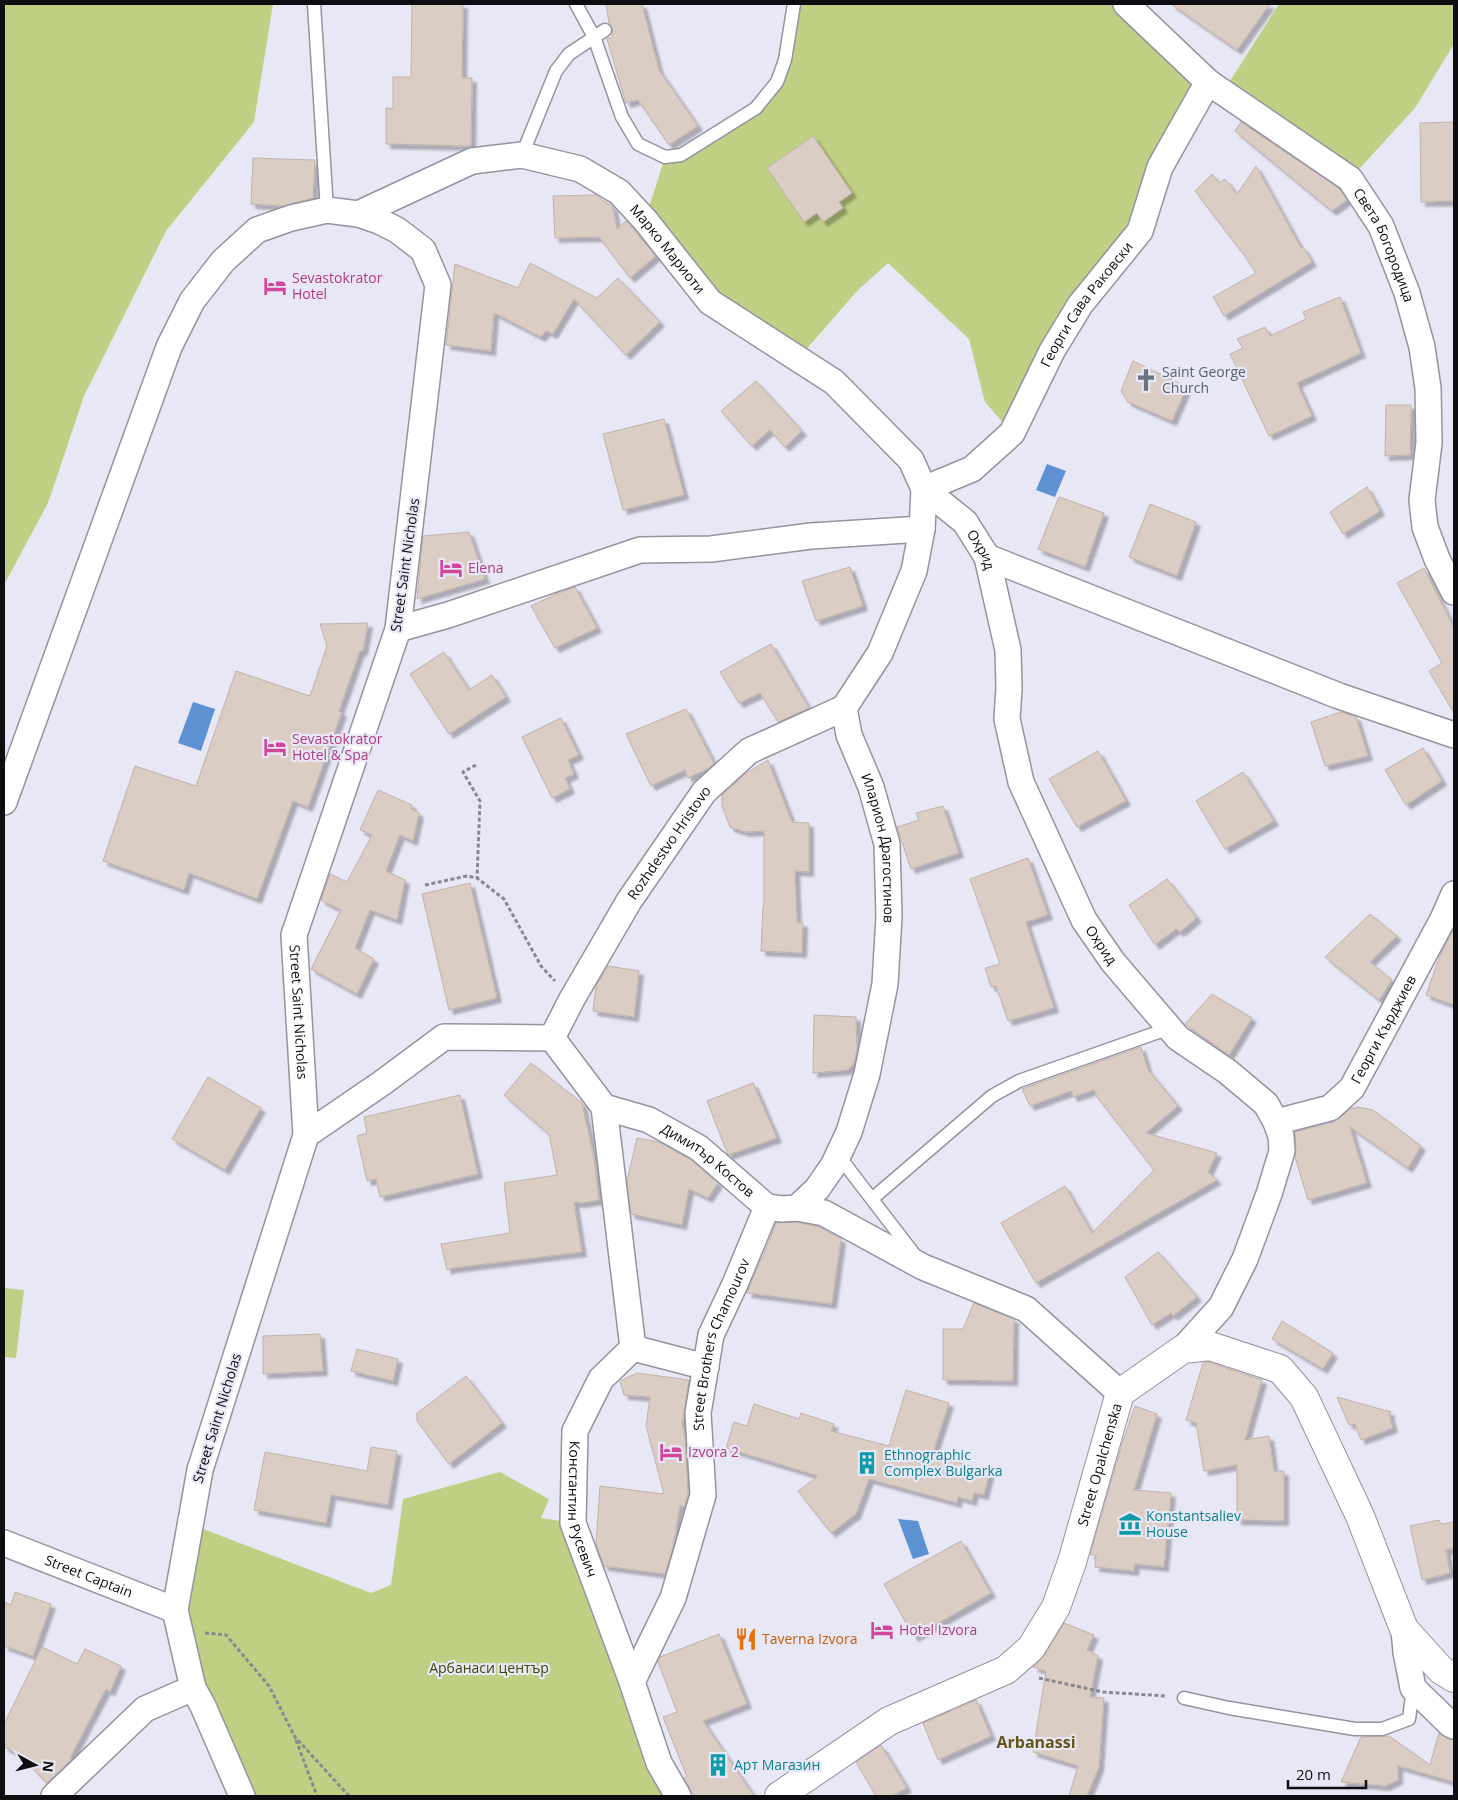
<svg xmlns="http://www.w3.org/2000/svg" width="1458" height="1800" viewBox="0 0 1458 1800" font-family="'Open Sans',sans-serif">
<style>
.green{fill:#bfd084}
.water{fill:#5d91d2}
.building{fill:#dbccc4;stroke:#c0b2aa;filter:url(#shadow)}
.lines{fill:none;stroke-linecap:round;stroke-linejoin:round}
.lane-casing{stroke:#9493a0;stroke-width:15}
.street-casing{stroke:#9493a0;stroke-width:28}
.secondary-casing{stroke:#9493a0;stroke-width:30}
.path{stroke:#888891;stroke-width:3;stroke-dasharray:4 2.5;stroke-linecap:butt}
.lane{stroke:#fff;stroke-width:12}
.street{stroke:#fff;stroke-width:25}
.secondary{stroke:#fff;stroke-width:28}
.labels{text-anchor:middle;stroke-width:4.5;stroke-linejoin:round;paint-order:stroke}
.street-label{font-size:14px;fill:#0e0e12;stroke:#e8e7f5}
.hotel-label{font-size:14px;fill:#b23c85;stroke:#e8e7f5;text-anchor:start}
.worship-label{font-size:14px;fill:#5b616d;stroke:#e8e7f5;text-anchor:start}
.culture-label{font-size:14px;fill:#0d838f;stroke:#e8e7f5;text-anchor:start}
.food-label{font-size:14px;fill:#c56008;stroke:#e8e7f5;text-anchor:start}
.park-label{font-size:14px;fill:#3c4601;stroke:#e8e7f5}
.quarter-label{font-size:16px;font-weight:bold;fill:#66561a;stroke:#e8e7f5}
</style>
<defs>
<filter id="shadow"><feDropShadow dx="4.5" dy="4.5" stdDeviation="1" flood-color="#0004"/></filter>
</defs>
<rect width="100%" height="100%" fill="#e8e7f5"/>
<!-- green -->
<path class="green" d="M 4,4 L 273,4 L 254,122 L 166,231 L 84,396 L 48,503 L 4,585 Z
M 794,4 L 1126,4 L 1208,82 L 1140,231 L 1012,433 L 985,402 L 969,339 L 888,263 L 857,291 L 798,359 L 710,302 L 645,220 L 665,157 L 723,128 L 777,82 Z
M 1279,4 L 1454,4 L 1454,44 L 1415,108 L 1350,179 L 1223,92 Z
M 4,1288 L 24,1290 L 16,1358 L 4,1357 Z
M 500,1472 L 549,1499 L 541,1518 L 573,1523 L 678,1796 L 242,1796 L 175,1610 L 190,1524 L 371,1593 L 391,1585 L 403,1499 Z"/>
<!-- water -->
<path class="water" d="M 1047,464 L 1066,471 L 1055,497 L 1036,490 Z
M 193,702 L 215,709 L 201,751 L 178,743 Z
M 898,1519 L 918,1521 L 929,1554 L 913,1559 Z"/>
<!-- building -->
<path class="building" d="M 412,4 L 463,4 L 462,78 L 472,78 L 471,146 L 386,144 L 386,108 L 393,109 L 393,77 L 411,77 Z
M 606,4 L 642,4 L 659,70 L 698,126 L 669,145 L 638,100 L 626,103 L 607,39 L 612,37 L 613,30 L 609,23 Z
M 1171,4 L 1270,4 L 1237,50 Z
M 1241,122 L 1340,189 L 1347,200 L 1332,211 L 1235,131 Z
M 1454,122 L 1454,201 L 1421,202 L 1420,123 Z
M 813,136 L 852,193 L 839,202 L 843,208 L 823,222 L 817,213 L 804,222 L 767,168 Z
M 253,158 L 315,160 L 313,198 L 283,206 L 251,204 Z
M 1256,166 L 1301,248 L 1303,247 L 1312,262 L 1224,316 L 1213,297 L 1256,273 L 1244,255 L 1195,191 L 1212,174 L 1219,183 L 1225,179 L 1237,194 Z
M 595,195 L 613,207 L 617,229 L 626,221 L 656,256 L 630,278 L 599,237 L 555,238 L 553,196 Z
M 530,263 L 597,298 L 618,278 L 660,322 L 626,355 L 574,299 L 553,334 L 546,331 L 541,337 L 494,313 L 491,351 L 446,345 L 455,264 L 518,288 Z
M 1340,297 L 1361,353 L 1297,383 L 1312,416 L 1269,436 L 1230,354 L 1243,348 L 1237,339 L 1265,327 L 1270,336 L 1306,319 L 1303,312 Z
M 1133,361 L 1187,387 L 1172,421 L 1128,402 L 1121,391 Z
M 756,381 L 802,431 L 785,447 L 770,430 L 752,446 L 721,411 Z
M 1386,405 L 1411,405 L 1410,455 L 1385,456 Z
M 664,419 L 684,495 L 623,510 L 603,434 Z
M 1367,487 L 1380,511 L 1343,534 L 1330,512 Z
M 1059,497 L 1104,513 L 1085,567 L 1038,549 Z
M 1150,504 L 1196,522 L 1177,576 L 1129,557 Z
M 469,532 L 485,579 L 417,599 L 423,536 Z
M 850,567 L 863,606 L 816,621 L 802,581 Z
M 1424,568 L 1454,628 L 1454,713 L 1429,671 L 1442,663 L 1397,583 Z
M 575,587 L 597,628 L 555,648 L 531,606 L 556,594 Z
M 368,623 L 363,651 L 360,651 L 339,711 L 342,712 L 308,807 L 293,801 L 257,899 L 189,873 L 184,890 L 103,861 L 135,766 L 196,786 L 236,671 L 310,696 L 327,646 L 320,624 Z
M 771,644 L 809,708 L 778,722 L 760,693 L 739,703 L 720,672 Z
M 444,652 L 469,690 L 492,675 L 506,697 L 449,734 L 410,674 Z
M 686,709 L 714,763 L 709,768 L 688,778 L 685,770 L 651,786 L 626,734 Z
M 1341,712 L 1356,717 L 1368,756 L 1325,766 L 1311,722 Z
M 561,718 L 579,755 L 568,760 L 574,774 L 565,778 L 570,789 L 552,798 L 522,737 Z
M 1423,748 L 1442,781 L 1406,805 L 1385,770 Z
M 1098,751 L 1126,801 L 1077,827 L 1049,779 Z
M 768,760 L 792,822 L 809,823 L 809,872 L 795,871 L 797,922 L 803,923 L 802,953 L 761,951 L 763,906 L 764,906 L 764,831 L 745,832 L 730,827 L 722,806 L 722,795 L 745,774 Z
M 1243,772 L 1274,821 L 1225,849 L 1196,801 Z
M 378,790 L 412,805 L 411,809 L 419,813 L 413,841 L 400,835 L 386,871 L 405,880 L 397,920 L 370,910 L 355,948 L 374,959 L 357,994 L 311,969 L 341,910 L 321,900 L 330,874 L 347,882 L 372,835 L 360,830 Z
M 943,806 L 959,853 L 911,869 L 897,827 L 919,820 L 916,813 Z
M 1028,858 L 1048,915 L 1026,922 L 1054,1008 L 1008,1021 L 996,986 L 991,987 L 985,968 L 1000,964 L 970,879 Z
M 1167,879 L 1197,918 L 1180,932 L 1176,929 L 1155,945 L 1129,905 Z
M 470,883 L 497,998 L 449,1010 L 422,894 Z
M 1370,914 L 1397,936 L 1370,962 L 1392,980 L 1379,1000 L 1325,957 Z
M 1454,928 L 1454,1005 L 1426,995 L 1440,955 Z
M 608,966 L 639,971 L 634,1017 L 593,1011 L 596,986 Z
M 1212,994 L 1252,1018 L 1229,1055 L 1185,1024 Z
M 814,1015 L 856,1017 L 857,1050 L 854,1063 L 848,1070 L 813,1073 Z
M 1141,1047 L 1148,1070 L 1178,1106 L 1146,1133 L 1217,1153 L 1208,1172 L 1217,1180 L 1036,1283 L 1001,1223 L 1065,1186 L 1092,1233 L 1154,1170 L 1097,1097 L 1094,1090 L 1073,1097 L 1071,1091 L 1030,1106 L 1022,1089 Z
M 531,1063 L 582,1103 L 594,1158 L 599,1200 L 581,1203 L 574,1202 L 582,1252 L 453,1268 L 447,1270 L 441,1244 L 510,1233 L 504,1183 L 557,1175 L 549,1134 L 504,1095 Z
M 208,1077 L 261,1108 L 225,1170 L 172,1139 Z
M 753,1083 L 777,1138 L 728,1155 L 707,1101 Z
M 460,1095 L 478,1174 L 380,1197 L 376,1179 L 367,1181 L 357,1136 L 367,1133 L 364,1117 Z
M 1358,1107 L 1373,1110 L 1421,1146 L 1408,1168 L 1350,1127 L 1367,1183 L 1308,1200 L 1295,1157 L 1296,1150 L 1295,1132 L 1334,1122 L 1350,1109 Z
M 637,1138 L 659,1142 L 691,1160 L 718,1183 L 708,1198 L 689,1189 L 682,1225 L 631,1214 L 627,1181 Z
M 796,1222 L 819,1227 L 841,1239 L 832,1304 L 747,1293 L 761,1259 L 762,1259 L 776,1223 Z
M 1158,1252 L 1197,1297 L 1173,1316 L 1171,1313 L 1152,1325 L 1125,1277 Z
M 974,1303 L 1014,1319 L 1013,1381 L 943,1380 L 943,1329 L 963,1329 Z
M 1282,1321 L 1333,1353 L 1323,1369 L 1272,1339 Z
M 320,1334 L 323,1371 L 263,1374 L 263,1336 Z
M 357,1349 L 398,1359 L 393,1381 L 351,1371 Z
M 1208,1362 L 1262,1380 L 1245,1440 L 1269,1436 L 1274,1471 L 1284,1471 L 1284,1521 L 1237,1520 L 1237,1465 L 1204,1471 L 1196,1423 L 1186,1420 L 1203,1363 Z
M 637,1373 L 689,1380 L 682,1425 L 685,1437 L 688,1493 L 685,1506 L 680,1506 L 673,1547 L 665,1574 L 604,1566 L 596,1544 L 600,1486 L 664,1494 L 646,1426 L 650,1397 L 624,1395 L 620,1381 Z
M 466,1376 L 502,1423 L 449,1464 L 417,1421 L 417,1413 Z
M 906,1390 L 949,1403 L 932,1456 L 990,1471 L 984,1495 L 974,1493 L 972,1501 L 958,1497 L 957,1503 L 869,1479 L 856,1514 L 831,1533 L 798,1491 L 818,1476 L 726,1448 L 734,1422 L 747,1426 L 754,1404 L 799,1419 L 801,1413 L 834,1424 L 831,1431 L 889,1446 Z
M 1337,1397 L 1391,1412 L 1389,1413 L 1393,1428 L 1361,1440 L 1355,1424 L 1349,1425 Z
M 1135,1406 L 1157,1414 L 1134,1490 L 1171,1493 L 1164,1567 L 1135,1564 L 1134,1571 L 1095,1567 L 1096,1555 L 1090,1555 L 1121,1447 Z
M 371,1447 L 397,1451 L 388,1505 L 331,1495 L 326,1523 L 254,1510 L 265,1452 L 367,1471 Z
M 1439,1520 L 1441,1524 L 1454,1522 L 1454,1548 L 1446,1550 L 1450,1573 L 1422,1580 L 1410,1526 Z
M 961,1541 L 991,1593 L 914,1637 L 884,1584 Z
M 15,1592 L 51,1604 L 33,1656 L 4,1646 L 4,1602 L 11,1605 Z
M 1064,1623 L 1094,1635 L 1087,1650 L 1098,1656 L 1090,1697 L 1104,1698 L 1099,1767 L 1087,1796 L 1069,1796 L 1078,1766 L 1033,1752 L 1046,1671 L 1033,1667 L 1044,1656 Z
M 719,1634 L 747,1704 L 703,1721 L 754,1796 L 694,1796 L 684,1778 L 687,1777 L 663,1717 L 677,1712 L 658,1662 L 660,1657 Z
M 42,1647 L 77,1664 L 85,1649 L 121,1666 L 110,1692 L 106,1689 L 70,1758 L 72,1759 L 47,1783 L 18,1753 L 4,1747 L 4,1724 Z
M 976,1700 L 991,1736 L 938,1760 L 923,1723 Z
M 1439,1733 L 1448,1739 L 1454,1740 L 1454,1782 L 1398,1766 L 1398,1780 L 1385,1786 L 1341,1782 L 1361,1737 L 1389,1736 L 1430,1765 Z
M 881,1745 L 907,1788 L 892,1796 L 876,1796 L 856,1762 Z"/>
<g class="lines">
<defs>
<path id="lane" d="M 314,4 L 327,210
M 576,4 L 594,37 L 622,117 L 638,144 L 665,157 L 681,155 L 756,108 L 777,82 L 785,60 L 794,4
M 522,155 L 556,71 L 569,54 L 605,30
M 838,1155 L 917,1258
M 873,1198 L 992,1096 L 1019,1081 L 1170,1028
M 1184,1698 L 1229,1708 L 1355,1729 L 1382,1729 L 1409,1719 L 1413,1688"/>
<g id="street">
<path id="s1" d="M 1126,4 L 1208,82 L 1350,179 L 1381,226 L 1407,293 L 1422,347 L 1428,388 L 1429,443 L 1422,500 L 1425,527 L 1437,559 L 1454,592"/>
<path id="s2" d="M 358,214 L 472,161 L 522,155 L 580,169 L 619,192 L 645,220 L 710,302 L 834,382 L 911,460 L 924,489 L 922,529 L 914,571 L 880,653 L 844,708 L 849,735 L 871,787 L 887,844 L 889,916 L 885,984 L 867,1074 L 849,1132 L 833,1166 L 817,1189 L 797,1208"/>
<path id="s3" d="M 924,489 L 965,522 L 987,557 L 1008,650 L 1009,688 L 1007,719 L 1021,782 L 1084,920 L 1113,962 L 1178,1038 L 1228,1072 L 1266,1104 L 1276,1122 L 1281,1136 L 1282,1151 L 1269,1194 L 1245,1259 L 1221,1307 L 1183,1349"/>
<path id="s4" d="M 924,489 L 972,469 L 1012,433 L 1052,351 L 1080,305 L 1140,231 L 1160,167 L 1208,82"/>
<path d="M 987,557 L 1339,696 L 1454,735"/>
<path d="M 398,629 L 448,615 L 640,550 L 711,549 L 811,536 L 922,529"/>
<path id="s5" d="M 4,802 L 169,347 L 192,301 L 223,261 L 257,230 L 291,218 L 327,210 L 358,214 L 379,221 L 397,230 L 423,250 L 438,285 L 398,629 L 294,935 L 306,1135 L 200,1470 L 175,1610 L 193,1688 L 203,1706 L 242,1796"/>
<path id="s6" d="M 552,1038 L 572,999 L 629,901 L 704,792 L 749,751 L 844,708"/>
<path id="s7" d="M 604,1107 L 633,1348 L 601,1379 L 575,1431 L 573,1523 L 632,1682 L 659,1763 L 678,1796"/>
<path id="s8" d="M 1276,1122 L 1330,1108 L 1352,1088 L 1443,919 L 1454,894"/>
<path id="s9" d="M 306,1135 L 382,1083 L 444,1037 L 552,1038 L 604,1107 L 649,1120 L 699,1148 L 767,1207 L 782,1209 L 797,1208 L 824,1213 L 923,1267 L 1026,1309 L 1120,1393"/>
<path d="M 633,1348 L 706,1367"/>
<path id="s10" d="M 4,1543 L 175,1610"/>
<path d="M 1404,1629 L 1406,1652 L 1413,1688 L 1450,1724 L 1454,1726"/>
<path id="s11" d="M 632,1682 L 673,1598 L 703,1495 L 698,1413 L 711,1335 L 735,1284 L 767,1207"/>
<path d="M 54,1796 L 145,1709 L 193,1688"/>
</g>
<g id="secondary">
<path id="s12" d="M 779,1796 L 889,1721 L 1006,1670 L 1031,1648 L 1056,1607 L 1072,1562 L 1120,1393 L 1183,1349 L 1210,1346 L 1280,1369 L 1304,1397 L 1360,1516 L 1404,1629 L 1441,1670 L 1454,1678"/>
</g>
</defs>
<!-- lane casing -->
<use href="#lane" class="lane-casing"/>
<!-- street casing -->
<use href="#street" class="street-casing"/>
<!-- secondary casing -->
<use href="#secondary" class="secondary-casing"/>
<!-- path -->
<path class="path" d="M 476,765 L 463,772 L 480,801 L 477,878
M 425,885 L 467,876 L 477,878 L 504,899 L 541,966 L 555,981
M 205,1633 L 226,1635 L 269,1686 L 295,1737 L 349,1796
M 1039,1678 L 1103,1692 L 1166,1696
M 296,1740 L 317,1796"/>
<!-- lane -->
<use href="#lane" class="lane"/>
<!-- street -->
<use href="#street" class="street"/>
<!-- secondary -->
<use href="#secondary" class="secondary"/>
</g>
<!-- icons -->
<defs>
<symbol id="hotel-bare" viewBox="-9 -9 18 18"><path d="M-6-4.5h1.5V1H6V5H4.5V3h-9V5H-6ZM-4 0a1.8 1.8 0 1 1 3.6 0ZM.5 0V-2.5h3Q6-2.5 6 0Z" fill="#d1479c" stroke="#e8e7f5" stroke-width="2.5" paint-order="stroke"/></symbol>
<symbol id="church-bare" viewBox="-9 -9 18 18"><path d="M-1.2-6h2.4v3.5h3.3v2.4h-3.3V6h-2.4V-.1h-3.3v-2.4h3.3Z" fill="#6b7280" stroke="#e8e7f5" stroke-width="2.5" paint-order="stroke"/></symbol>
<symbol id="building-bare" viewBox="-9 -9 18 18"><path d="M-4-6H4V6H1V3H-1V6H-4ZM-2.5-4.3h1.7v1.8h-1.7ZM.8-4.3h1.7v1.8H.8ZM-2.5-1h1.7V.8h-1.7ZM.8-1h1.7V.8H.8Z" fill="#0f9aa8" stroke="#e8e7f5" stroke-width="2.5" paint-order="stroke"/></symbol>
<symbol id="museum-bare" viewBox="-9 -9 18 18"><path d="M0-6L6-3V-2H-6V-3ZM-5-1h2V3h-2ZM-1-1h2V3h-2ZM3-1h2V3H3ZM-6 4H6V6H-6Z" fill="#0f9aa8" stroke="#e8e7f5" stroke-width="2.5" paint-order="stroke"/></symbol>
<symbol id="restaurant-bare" viewBox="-9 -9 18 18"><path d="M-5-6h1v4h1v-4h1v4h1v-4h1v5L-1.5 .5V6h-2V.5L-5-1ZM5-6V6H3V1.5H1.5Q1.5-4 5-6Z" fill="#e8710a" stroke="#e8e7f5" stroke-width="2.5" paint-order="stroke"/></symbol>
</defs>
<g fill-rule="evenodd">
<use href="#hotel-bare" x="259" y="270" width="32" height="32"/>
<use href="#church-bare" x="1130" y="364" width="32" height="32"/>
<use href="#hotel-bare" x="435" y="552" width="32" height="32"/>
<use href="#hotel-bare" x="259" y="731" width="32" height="32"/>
<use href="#hotel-bare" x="655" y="1436" width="32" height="32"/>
<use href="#building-bare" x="851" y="1447" width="32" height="32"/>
<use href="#museum-bare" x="1114" y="1508" width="32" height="32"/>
<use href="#hotel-bare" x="866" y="1614" width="32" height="32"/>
<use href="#restaurant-bare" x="730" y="1623" width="32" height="32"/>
<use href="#building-bare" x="702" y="1749" width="32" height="32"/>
</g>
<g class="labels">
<!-- street labels -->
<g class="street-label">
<text dy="5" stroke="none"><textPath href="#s1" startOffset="360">Света Богородица</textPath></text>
<text dy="5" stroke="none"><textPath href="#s2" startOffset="356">Марко Мариоти</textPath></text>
<text dy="5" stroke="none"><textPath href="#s4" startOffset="255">Георги Сава Раковски</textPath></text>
<text dy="5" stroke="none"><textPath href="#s3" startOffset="85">Охрид</textPath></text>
<text transform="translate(405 565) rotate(-82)" y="5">Street Saint Nicholas</text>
<text dy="5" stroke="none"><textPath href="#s6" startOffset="228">Rozhdestvo Hristovo</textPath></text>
<text dy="5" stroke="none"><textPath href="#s2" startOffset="1096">Иларион Драгостинов</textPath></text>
<text dy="5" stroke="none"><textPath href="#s3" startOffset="505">Охрид</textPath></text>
<text dy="5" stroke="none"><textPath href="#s5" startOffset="1596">Street Saint Nicholas</textPath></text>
<text dy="5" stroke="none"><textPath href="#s8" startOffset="152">Георги Кърджиев</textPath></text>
<text dy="5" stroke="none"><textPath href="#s9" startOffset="482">Димитър Костов</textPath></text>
<text dy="5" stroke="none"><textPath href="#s11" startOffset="355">Street Brothers Chamourov</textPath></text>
<text transform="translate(217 1418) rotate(-73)" y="5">Street Saint Nicholas</text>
<text dy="5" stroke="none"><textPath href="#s12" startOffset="491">Street Opalchenska</textPath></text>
<text dy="5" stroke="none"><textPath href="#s7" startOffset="425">Константин Русевич</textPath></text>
<text dy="5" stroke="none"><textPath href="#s10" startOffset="91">Street Captain</textPath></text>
</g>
<!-- hotel labels -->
<g class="hotel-label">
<text x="292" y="283">Sevastokrator<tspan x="292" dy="16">Hotel</tspan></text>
<text x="468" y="573">Elena</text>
<text x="292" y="744">Sevastokrator<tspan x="292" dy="16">Hotel &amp; Spa</tspan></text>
<text x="688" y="1457">Izvora 2</text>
<text x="899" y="1635">Hotel Izvora</text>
</g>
<!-- worship labels -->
<g class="worship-label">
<text x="1162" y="377">Saint George<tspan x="1162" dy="16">Church</tspan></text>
</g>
<!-- culture labels -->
<g class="culture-label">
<text x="884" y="1460">Ethnographic<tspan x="884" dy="16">Complex Bulgarka</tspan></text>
<text x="1146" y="1521">Konstantsaliev<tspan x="1146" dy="16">House</tspan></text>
<text x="734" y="1770">Арт Магазин</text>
</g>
<!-- food labels -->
<g class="food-label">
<text x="762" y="1644">Taverna Izvora</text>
</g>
<!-- park labels -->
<g class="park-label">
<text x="489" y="1673">Арбанаси център</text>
</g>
<!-- quarter labels -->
<g class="quarter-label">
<text x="1036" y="1748">Arbanassi</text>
</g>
</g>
<!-- border -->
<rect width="1458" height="1800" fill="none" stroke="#0e0e12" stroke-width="10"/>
<!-- north arrow -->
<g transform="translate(35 1765) rotate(97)" stroke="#e8e7f5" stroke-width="4" paint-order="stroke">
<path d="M0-4L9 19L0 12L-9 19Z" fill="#0e0e12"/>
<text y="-8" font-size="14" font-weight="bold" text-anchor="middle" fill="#0e0e12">N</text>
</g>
<!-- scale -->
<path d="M1288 1780v8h78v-8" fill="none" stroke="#0e0e12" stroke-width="2.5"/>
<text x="1296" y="1780" font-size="15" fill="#0e0e12" stroke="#e8e7f5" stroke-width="4" paint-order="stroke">20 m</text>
</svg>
